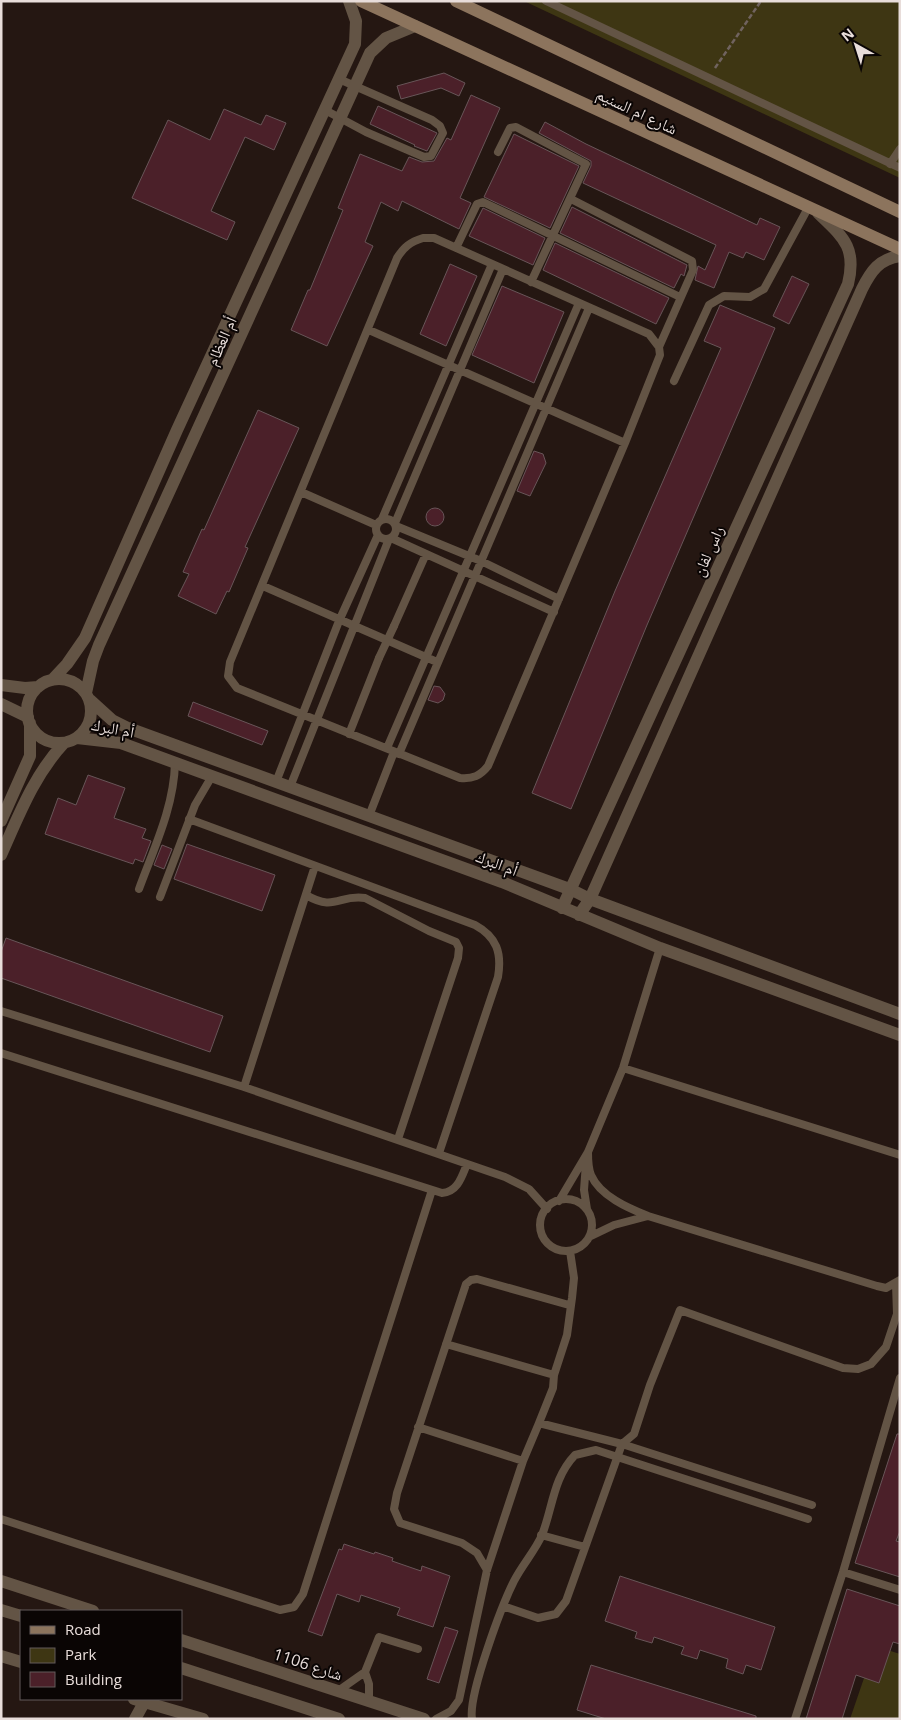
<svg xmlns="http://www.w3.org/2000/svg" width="901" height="1720" viewBox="0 0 901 1720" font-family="'Open Sans','Noto Naskh Arabic',sans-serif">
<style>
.green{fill:#3e3613}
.building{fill:#4b2029;stroke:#685558}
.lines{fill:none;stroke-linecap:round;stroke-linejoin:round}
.path{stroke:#70635f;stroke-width:2.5;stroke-dasharray:5 2.5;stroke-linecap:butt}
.lane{stroke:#635445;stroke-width:8}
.street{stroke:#635445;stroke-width:12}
.secondary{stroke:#8c745d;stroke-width:12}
.lane-bridge{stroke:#635445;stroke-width:8}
.labels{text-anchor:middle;stroke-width:4;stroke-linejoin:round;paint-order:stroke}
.street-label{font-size:16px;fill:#e8ddda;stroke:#0a0504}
</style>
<rect width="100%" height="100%" fill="#251712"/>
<!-- green -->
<path class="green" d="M 524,1 L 900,1 L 900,178 Z
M 875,1646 L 900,1654 L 900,1719 L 850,1719 Z"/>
<!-- building -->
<path class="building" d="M 444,73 L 465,83 L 459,96 L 441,88 L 401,99 L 397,86 Z
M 471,95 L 500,108 L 460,198 L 471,203 L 459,229 L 402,201 L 398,211 L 381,202 L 365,242 L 373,246 L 327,346 L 291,330 L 308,290 L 310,290 L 343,210 L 338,208 L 360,154 L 402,171 L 409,157 L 422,162 L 434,161 L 447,138 L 451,140 Z
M 378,106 L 437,133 L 427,151 L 414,146 L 415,145 L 370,124 Z
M 224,109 L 261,125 L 266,115 L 286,123 L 274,150 L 245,137 L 211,211 L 235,222 L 227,240 L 132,198 L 168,120 L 210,140 Z
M 545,122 L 586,144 L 757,225 L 760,218 L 780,227 L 764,260 L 746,252 L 743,258 L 729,252 L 714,288 L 695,280 L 698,266 L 705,270 L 716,245 L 583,183 L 591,166 L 591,161 L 539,133 Z
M 514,134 L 579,166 L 550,228 L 484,197 Z
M 572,207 L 687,265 L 684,276 L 681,274 L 674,288 L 560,233 Z
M 483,208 L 545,238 L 533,265 L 469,236 Z
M 555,243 L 669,298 L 656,324 L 543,270 Z
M 450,264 L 477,276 L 446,346 L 420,334 Z
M 792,276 L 809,284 L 789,324 L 773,316 Z
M 502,286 L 564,312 L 534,383 L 472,355 Z
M 720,305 L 775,328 L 647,625 L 571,809 L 532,793 L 615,591 L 721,348 L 704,341 Z
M 258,410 L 299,428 L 245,547 L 248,548 L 229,592 L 227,591 L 216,614 L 178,596 L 189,574 L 183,572 L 202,529 L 204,530 Z
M 534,451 L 543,454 L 546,463 L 530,496 L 517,491 Z
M426 517a9 9 0 1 1 18 0a9 9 0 1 1-18 0Z
M 434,686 L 440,687 L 445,694 L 443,700 L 438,703 L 428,700 Z
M 193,702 L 268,731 L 262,745 L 188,716 Z
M 88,775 L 125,788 L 114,818 L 146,829 L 142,838 L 151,841 L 143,862 L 135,859 L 133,864 L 45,834 L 58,798 L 76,805 Z
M 187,844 L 275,875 L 262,911 L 174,879 Z
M 162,845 L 172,849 L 164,869 L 154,865 Z
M 6,938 L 223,1016 L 210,1052 L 1,978 L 1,952 Z
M 897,1434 L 900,1434 L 900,1531 L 896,1541 L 900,1542 L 900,1577 L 855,1563 Z
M 344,1544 L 374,1554 L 375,1552 L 393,1558 L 392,1561 L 421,1571 L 422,1566 L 450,1576 L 433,1627 L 397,1615 L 400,1608 L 361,1595 L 359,1602 L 337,1594 L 322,1636 L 308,1631 L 339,1549 L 342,1550 Z
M 620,1576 L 775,1627 L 761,1670 L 746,1665 L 743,1674 L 726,1668 L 728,1659 L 700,1650 L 697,1659 L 681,1654 L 684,1647 L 654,1637 L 652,1643 L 635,1638 L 637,1632 L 605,1621 Z
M 847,1589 L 900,1606 L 900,1644 L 893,1642 L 879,1683 L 856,1675 L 842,1719 L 806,1719 Z
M 445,1627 L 458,1631 L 439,1683 L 427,1679 Z
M 591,1665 L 756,1716 L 756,1719 L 606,1719 L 577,1710 Z"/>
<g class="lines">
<!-- path -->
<path class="path" d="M 715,68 L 761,1"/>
<!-- lane -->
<path class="lane" d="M 546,1 L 900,168
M 325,110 L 366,132 L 424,157 L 431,156 L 443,133 L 440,126 L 432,120 L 339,79
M 498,152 L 510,128 L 516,127 L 586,164 L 531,282
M 890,164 L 900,149
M 571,199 L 692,261 L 693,270 L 659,347
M 423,238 L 434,238 L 649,334 L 659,347 L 660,355 L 625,443 L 488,766 C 480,776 473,779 460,778 L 237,688 L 228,676 L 230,662 L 397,258 C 404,247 410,242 423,238 Z
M 456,248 L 477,204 L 483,202 L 680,297
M 369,330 L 625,443
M 674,381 L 709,305 L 724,296 L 750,297 L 764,289 L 808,208
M 301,492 L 376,525
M376 529a10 10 0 1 1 20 0a10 10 0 1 1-20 0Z
M 382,519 L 492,264
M 395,523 L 503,269
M 396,526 L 481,561 L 559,599
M 391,538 L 554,612
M 263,586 L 437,662
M 394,626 L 426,554
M 349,734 L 379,658
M 387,748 L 579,303
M 399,754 L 589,308
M 276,782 L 339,621 L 378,535
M 290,787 L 389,539
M 369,816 L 394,752
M 189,819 L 475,925 C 497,937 502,953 498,977 L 439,1153
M 139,889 C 154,848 174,807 175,763
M 306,895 C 335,912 339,894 365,898 L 429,931 L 456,942 L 459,948 L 458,958 L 398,1139
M 160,897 L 195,805 L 212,776
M 1,1011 L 244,1087 L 505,1177 L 529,1189 L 547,1209
M 1,1053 L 442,1193 C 458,1192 462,1176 467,1164
M 623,1068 L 900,1155
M 244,1087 L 315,866
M 588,1152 C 588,1159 588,1168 591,1175 C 600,1196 628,1208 648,1216
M 586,1163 L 584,1190 L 587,1209
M540 1225a26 26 0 1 1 52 0a26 26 0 1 1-52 0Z
M 559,1201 L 588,1152 L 623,1068 L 660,948
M 589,1237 L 614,1225 L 648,1216 L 877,1286 L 886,1288 L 900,1280
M 446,1344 L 554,1375 L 553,1388 L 539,1423
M 554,1375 L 567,1335 L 572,1298 L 574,1278 L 570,1251
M 418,1427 L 523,1461
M 1,1519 L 280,1610 L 294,1607 L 303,1594 L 432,1190
M 541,1535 L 585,1547
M 487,1570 L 477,1553 L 462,1543 L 400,1523 L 394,1509 L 397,1493 L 466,1284 L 471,1280 L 477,1279 L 569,1305
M 843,1572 L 900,1590
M 503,1606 L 538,1618 L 556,1614 L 566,1601 L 622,1444 L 634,1434 L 650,1385 L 680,1310 L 843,1368 L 858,1369 L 871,1364 L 886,1347 L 897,1314 L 896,1284
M 365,1672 L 369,1684 L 369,1700
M 338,1691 L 365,1672 L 379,1637 L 418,1649
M 436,1719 L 451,1711 L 459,1700 L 487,1570 L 523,1461 L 539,1423 L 622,1444 L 812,1505
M 472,1719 C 468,1695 502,1605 514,1581 C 522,1565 535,1551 542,1535 C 553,1507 553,1478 575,1455 L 596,1450 L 808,1519
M 795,1719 L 843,1572 L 900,1378"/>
<!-- street -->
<path class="street" d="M27 711a32 32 0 1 1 64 0a32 32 0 1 1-64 0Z
M 52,680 L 67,664 L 85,638 L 177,430 L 355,44 L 356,21 L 349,1
M 1,685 L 25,688 L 38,687
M 86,693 L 93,661 L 99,645 L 370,53 L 386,38 L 415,26
M 90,700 L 112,720 L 128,728 L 572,890 L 590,899 L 900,1014
M 1,704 L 28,717
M 77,738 L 121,743 L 502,882 L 660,948 L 900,1035
M 1,821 L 30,756 L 30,723
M 1,855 C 19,815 34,775 64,743
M 562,908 L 848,284 C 857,247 843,237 818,213
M 579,915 L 590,899 L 862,289 C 871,271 879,259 900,256
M 1,1581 L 93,1611
M 1,1610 L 21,1616
M 181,1640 L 424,1719
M 1,1656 L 21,1662
M 181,1668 L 339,1719
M 134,1699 L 203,1719
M 135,1719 L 146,1699"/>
<!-- secondary -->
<path class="secondary" d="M 361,1 L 900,249
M 456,1 L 900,212"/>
<!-- lane-bridge -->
<path class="lane-bridge" d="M 379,658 L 394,626"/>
</g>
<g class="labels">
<!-- street labels -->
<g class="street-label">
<text transform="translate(637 111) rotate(25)" y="6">شارع ام السنيم</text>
<text transform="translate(221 341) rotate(-66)" y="6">أم العظام</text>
<text transform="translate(708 551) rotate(-66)" y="6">راس لفان</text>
<text transform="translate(113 728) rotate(11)" y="6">أم البرك</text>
<text transform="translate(497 863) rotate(21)" y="6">أم البرك</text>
<text transform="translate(308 1664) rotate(18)" y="6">شارع 1106</text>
</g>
</g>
<!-- border -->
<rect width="901" height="1720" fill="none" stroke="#e8ddda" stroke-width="5"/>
<!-- legend -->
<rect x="20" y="1610" width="162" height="90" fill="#0a0504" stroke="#635b5a"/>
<rect x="30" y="1626" width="25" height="8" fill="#8c745d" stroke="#635b5a"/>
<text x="65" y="1635" font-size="15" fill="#e8ddda">Road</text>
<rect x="30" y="1648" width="25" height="15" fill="#3e3613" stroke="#635b5a"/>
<text x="65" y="1660" font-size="15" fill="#e8ddda">Park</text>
<rect x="30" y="1672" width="25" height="15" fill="#4b2029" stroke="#635b5a"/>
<text x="65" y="1685" font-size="15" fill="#e8ddda">Building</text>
<!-- north arrow -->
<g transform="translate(856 45) rotate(321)" stroke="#0a0504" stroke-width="4" paint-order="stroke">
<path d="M0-4L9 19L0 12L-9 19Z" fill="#e8ddda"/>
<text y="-8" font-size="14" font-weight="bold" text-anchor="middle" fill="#e8ddda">N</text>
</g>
</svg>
